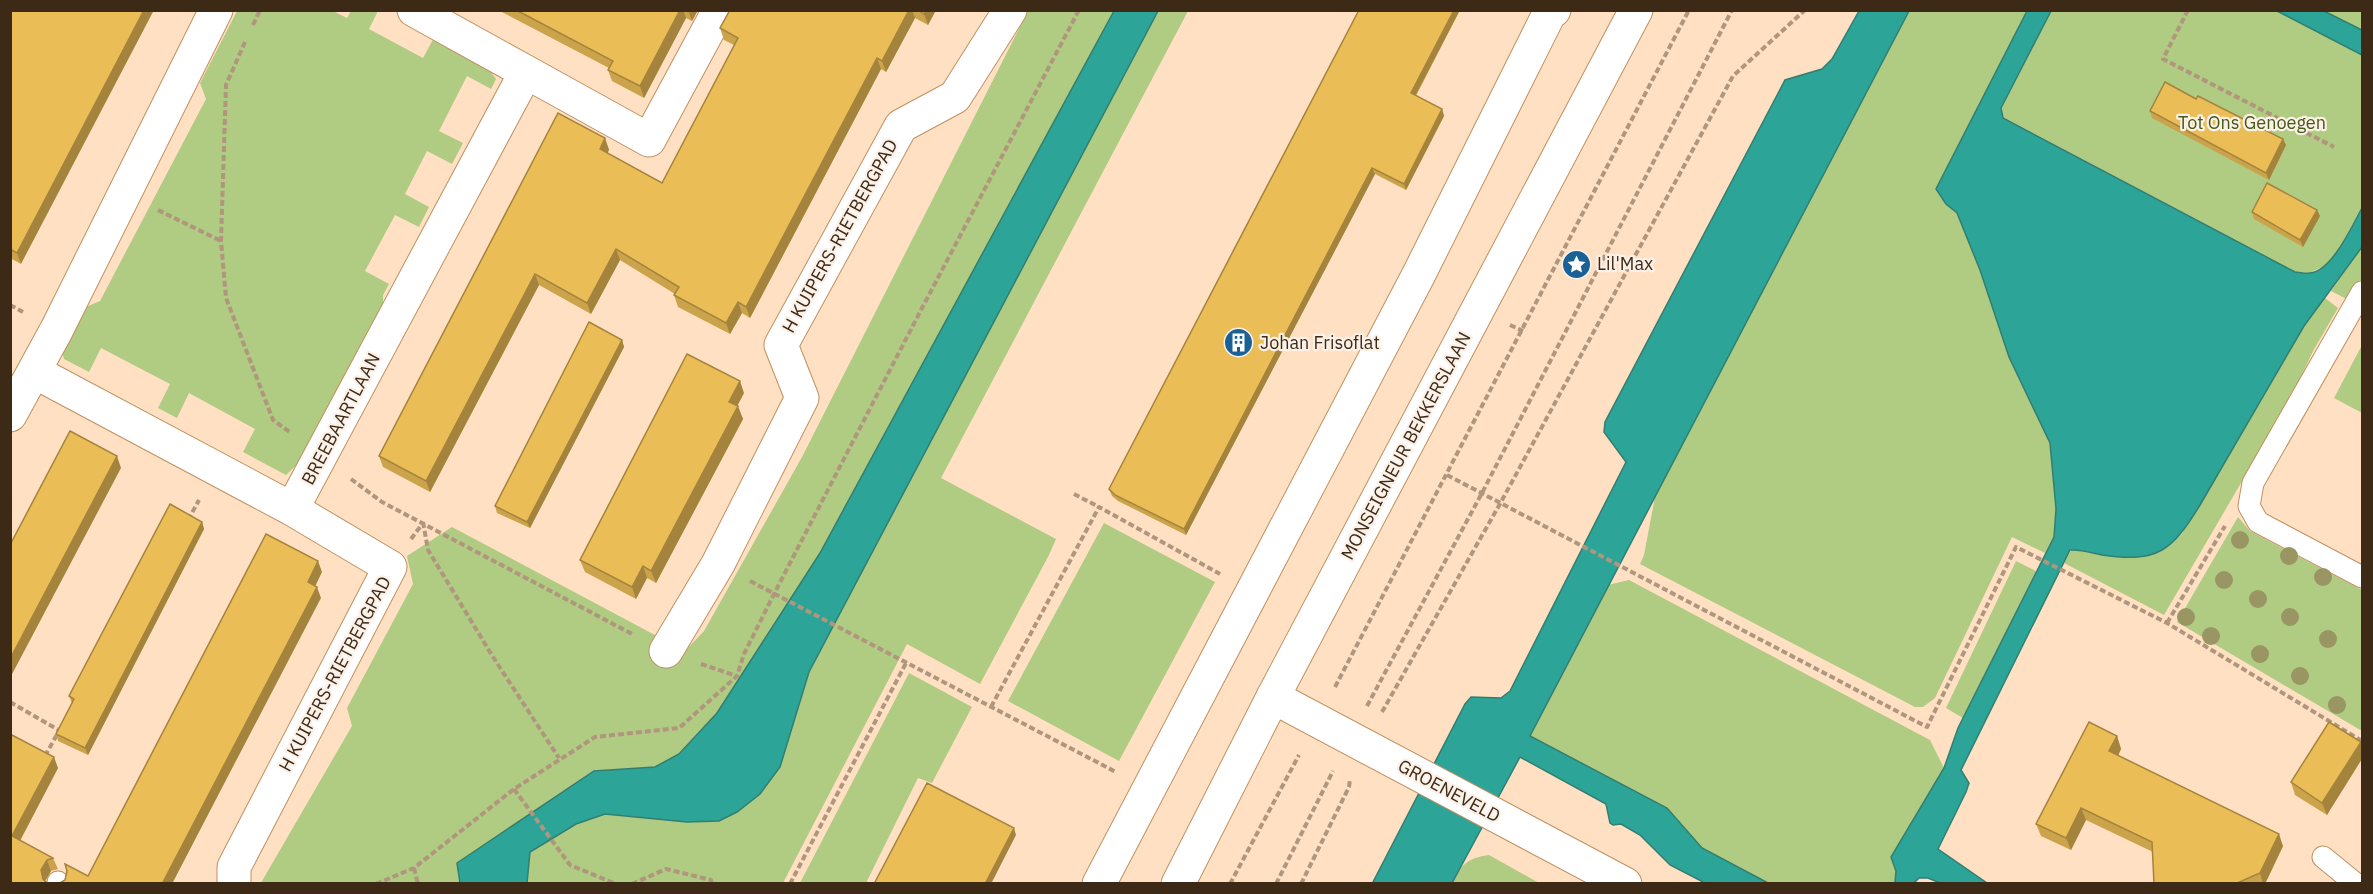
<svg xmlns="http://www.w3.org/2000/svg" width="2373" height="894" viewBox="0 0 2373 894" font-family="'IBM Plex Sans',sans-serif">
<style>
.green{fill:#b0cb82}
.water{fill:#2ca498;stroke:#317f71;stroke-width:1.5}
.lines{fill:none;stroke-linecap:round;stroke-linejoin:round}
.lane-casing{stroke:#c09061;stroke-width:23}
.street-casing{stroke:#c09061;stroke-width:35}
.secondary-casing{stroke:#c09061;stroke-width:35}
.path{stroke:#b0967d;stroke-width:4;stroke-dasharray:6 3;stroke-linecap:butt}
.lane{stroke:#fff;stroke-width:21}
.street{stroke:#fff;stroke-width:33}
.secondary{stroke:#fff;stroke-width:33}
.tree{fill:#999664}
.wall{fill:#caa34b}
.shaded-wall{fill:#a4843d}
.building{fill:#ebbd57;stroke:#a4843d;stroke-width:1.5}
.labels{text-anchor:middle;stroke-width:4.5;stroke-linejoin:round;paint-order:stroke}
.park-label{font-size:18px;fill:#455a16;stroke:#fcf1e8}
.street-label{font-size:18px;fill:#3d2a16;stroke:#fcf1e8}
.poi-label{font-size:18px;fill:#3d2a16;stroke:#fcf1e8;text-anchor:start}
</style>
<rect width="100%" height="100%" fill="#ffe0c3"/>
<!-- green -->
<path class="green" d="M 237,11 L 333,11 L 347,18 L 351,11 L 378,11 L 369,29 L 423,58 L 436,34 L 480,57 L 496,79 L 491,89 L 467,76 L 439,131 L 463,143 L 452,164 L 427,151 L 405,194 L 429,207 L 419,227 L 395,215 L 365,271 L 389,284 L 383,295 L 383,307 L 306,456 L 286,475 L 243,452 L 255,429 L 189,393 L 177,418 L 158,408 L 170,384 L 101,348 L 89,372 L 64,359 L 61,347 L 81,309 L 100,301 L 206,99 L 200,83 Z
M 1028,11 L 1188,11 L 941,478 L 1056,539 L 1049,555 L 980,684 L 907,644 L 783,883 L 263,884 L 262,881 L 352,726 L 347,708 L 413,584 L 407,556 L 452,527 L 685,651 L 704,631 L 802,457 Z
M 1909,11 L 2027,11 L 1936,189 L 1946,204 L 1957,213 L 1980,270 L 2009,357 L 2050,443 L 2056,509 L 2054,537 L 2045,553 L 2012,537 L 1935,698 L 1923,707 L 1915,707 L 1640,564 L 1644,555 L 1655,497 Z
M 2051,11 L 2277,11 L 2362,55 L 2362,208 L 2340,247 L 2326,265 L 2309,273 L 2295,272 L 2003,117 L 2001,108 Z
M 2324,11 L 2362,11 L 2362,30 Z
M 2362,247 L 2362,307 L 2331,291 Z
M 2325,298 L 2338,308 L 2313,351 L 2294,392 L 2164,615 L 2064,563 L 2072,549 C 2100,554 2133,564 2160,551 C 2168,548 2176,539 2182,534 L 2304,326 Z
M 2362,345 L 2362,413 L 2334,398 Z
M 2238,517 L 2250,531 L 2362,590 L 2362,731 L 2177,622 Z
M 1104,523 L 1215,582 L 1119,761 L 1008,701 Z
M 2016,561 L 2036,571 L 1963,718 L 1946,708 Z
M 1629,580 L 1930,740 L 1944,768 L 1892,857 L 1896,871 L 1895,883 L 1768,883 L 1702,848 L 1667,808 L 1530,736 L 1608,585 Z
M 909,673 L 972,707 L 932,783 L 918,778 L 866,883 L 800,883 Z
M 1489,855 L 1539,883 L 1452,883 C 1461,865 1467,858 1489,855 Z"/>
<!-- water -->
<path class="water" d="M 1114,11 L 1158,11 L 809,672 L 780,767 L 760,794 L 737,812 L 719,821 L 687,822 L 605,814 L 576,824 L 530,852 L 527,883 L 460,883 L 457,863 L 594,771 L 655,767 L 679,754 L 717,713 L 820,553 Z
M 1859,11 L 1909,11 L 1530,736 L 1667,808 L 1702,848 L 1768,883 L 1705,883 L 1670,865 L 1640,835 L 1621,824 L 1613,825 L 1610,823 L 1606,804 L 1520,757 L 1452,883 L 1372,884 L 1465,704 L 1471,697 L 1501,698 L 1510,691 L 1626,462 L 1604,432 L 1605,422 L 1785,80 L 1822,69 L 1832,59 Z
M 2027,11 L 2051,11 L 2001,108 L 2003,118 L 2295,272 C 2300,272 2305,274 2310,273 C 2332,271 2352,226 2362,208 L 2362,247 L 2304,326 L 2200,505 C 2172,551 2158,563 2102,555 C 2092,553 2080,549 2070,550 L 1961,770 L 1969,783 L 1966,792 L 1938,849 L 1987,883 L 1940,883 L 1928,878 L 1919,878 L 1914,883 L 1895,883 L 1896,871 L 1891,857 L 1944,768 L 1958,728 L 2054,537 L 2056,509 L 2050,443 L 2009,357 L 1980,270 L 1957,213 L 1946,204 L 1936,189 Z
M 2277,11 L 2324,11 L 2362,30 L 2362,55 Z"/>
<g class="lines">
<defs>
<path id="lane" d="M 2362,292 L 2253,483 L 2249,506 L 2258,522 L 2362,577
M 2323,857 L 2356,884
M 58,884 L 58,882"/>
<path id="street" d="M 526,72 L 649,140 L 718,12
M 35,372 L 292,509 L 526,72 L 414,10
M 10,415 L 57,329 L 216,10
M 666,651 L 718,564 L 802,398 L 781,345 L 901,126 L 955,97 L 1010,10
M 1273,697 L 1625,884
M 234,884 L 234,867 L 390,567 L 292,509
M 1099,884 L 1418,276 L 1549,14 L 1554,10"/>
<path id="secondary" d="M 1178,884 L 1273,697 L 1636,10"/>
</defs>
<!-- lane casing -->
<use href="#lane" class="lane-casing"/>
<!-- street casing -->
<use href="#street" class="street-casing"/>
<!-- secondary casing -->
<use href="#secondary" class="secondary-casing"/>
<!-- path -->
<path class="path" d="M 2188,10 L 2163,59 L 2334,147
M 253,25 L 260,10
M 245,42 L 226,85 L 221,241 L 226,298 L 273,420 L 291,433
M 158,210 L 221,241
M 10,305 L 23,312
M 1510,325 L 1523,331
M 1447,475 L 1927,727 L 2016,547 L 2167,623 L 2362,741
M 351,479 L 382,502 L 634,635
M 1074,494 L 1099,507
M 188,520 L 199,500
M 423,522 L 428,550 L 493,657 L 559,758
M 411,539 L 423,523
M 750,581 L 1116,772
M 2167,623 L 2225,526
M 701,664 L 737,676
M 1335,687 L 1689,10
M 10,702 L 62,732
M 1367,706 L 1482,493 L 1732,10
M 991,707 L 1099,507 L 1220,574
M 1382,712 L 1501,502 L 1733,76 L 1805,10
M 45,756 L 59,731
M 514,789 L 570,865 L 616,884
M 414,868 L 418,884
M 376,884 L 414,868 L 514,789 L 595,737 L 679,728 L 737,676 L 744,654 L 774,594 L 921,310 L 1079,10
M 632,884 L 666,869 L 711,880 L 712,884
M 790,884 L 906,663
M 1230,884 L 1299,755
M 1276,884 L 1333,771
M 1301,884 L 1349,787 L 1350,779"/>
<!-- lane -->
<use href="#lane" class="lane"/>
<!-- street -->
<use href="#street" class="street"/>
<!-- secondary -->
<use href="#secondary" class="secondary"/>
</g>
<!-- trees -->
<g class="tree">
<circle cx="2240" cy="540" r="9"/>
<circle cx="2289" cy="556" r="9"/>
<circle cx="2323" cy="577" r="9"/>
<circle cx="2224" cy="580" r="9"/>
<circle cx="2258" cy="599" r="9"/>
<circle cx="2186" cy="617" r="9"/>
<circle cx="2290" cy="617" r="9"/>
<circle cx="2211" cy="636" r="9"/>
<circle cx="2328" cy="639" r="9"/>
<circle cx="2260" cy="654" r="9"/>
<circle cx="2300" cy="676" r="9"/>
<circle cx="2337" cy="705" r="9"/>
</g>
<!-- wall -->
<path class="wall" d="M 10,10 L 21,264 L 12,259 L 10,263 Z
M 498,10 L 698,10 L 692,21 L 686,18 L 644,98 L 612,81 L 608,70 L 609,68 Z
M 730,10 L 936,10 L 928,25 L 915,18 L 886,72 L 881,69 L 750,318 L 742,313 L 730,334 L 678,307 L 674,295 L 675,294 L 620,260 L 591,314 L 539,285 L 430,492 L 383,467 L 379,456 L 605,138 L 609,150 L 607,153 L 662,183 L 734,45 L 724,40 L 720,28 Z
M 1460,10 L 1416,96 L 1442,109 L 1444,116 L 1406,190 L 1375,174 L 1186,535 L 1118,501 L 1112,496 L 1109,489 Z
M 2196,99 L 2283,139 L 2286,145 L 2269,180 L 2152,118 L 2150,111 Z
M 2317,210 L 2320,216 L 2303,247 L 2254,219 L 2252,212 Z
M 622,340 L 624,347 L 530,528 L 497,513 L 495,506 Z
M 744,393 L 737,406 L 743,419 L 656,583 L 647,578 L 636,599 L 585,572 L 580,560 Z
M 202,522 L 204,529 L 88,755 L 58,741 L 56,734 L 72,703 L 69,696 Z
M 10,734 L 58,768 L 20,841 L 53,858 L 58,869 L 51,871 L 45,881 L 10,884 Z
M 2117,736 L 2121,749 L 2118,756 L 2283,846 L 2265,884 L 2154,884 L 2153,852 L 2086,820 L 2071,850 L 2041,836 L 2036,824 Z
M 2361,742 L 2327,815 L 2295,795 L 2291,782 Z"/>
<!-- shaded-wall -->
<path class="shaded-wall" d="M 144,10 L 154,10 L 21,264 L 17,253 Z
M 680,10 L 683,10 L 686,18 L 644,98 L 640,86 Z
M 688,10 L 698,10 L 692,21 Z
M 909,10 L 912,10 L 915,18 L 886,72 L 882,61 Z
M 926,10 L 936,10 L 928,25 L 924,14 Z
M 1454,10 L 1460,10 L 1413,100 L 1411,93 Z
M 877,58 L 881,69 L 750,318 L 746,307 Z
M 1442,109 L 1444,116 L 1406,190 L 1404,184 Z
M 605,138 L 609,150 L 604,160 L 600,149 Z
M 2283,139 L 2286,145 L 2269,180 L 2266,173 Z
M 1372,168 L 1375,174 L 1186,535 L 1184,529 Z
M 2317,210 L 2320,216 L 2303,247 L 2300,240 Z
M 616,249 L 620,260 L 591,314 L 587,303 Z
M 535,274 L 539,285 L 430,492 L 426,481 Z
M 738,302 L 742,313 L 730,334 L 726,323 Z
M 622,340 L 624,347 L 530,528 L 527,522 Z
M 740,381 L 744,393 L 733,414 L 729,402 Z
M 738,406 L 743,419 L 656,583 L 651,571 Z
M 117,456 L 121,468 L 10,678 L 10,659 Z
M 202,522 L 204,529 L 88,755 L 85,748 Z
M 318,561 L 322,572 L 312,593 L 308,582 Z
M 643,566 L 647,578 L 636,599 L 632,587 Z
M 317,587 L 321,598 L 225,782 L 172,884 L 162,884 Z
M 2117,736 L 2121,749 L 2114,764 L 2109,751 Z
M 2361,742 L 2362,748 L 2362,759 L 2327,815 L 2322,803 Z
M 54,757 L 58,768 L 16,848 L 12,836 Z
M 2081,808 L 2086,820 L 2071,850 L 2066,838 Z
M 1014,828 L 1016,835 L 991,884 L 985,884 Z
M 2279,834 L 2283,846 L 2265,884 L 2263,884 L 2260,873 Z
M 47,860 L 51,871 L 45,881 L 43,879 L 41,870 Z"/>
<!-- building -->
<path class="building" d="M 10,10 L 144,10 L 17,253 L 10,249 Z
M 516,10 L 680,10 L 640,86 L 608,70 L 613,61 Z
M 730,10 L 909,10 L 882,61 L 877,58 L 746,307 L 738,302 L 726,323 L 674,295 L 679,287 L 616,249 L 587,303 L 535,274 L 426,481 L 379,456 L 558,113 L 605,138 L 600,149 L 662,183 L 738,38 L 720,28 Z
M 918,10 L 926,10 L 924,14 Z
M 1359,10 L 1454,10 L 1411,93 L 1442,109 L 1404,184 L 1372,168 L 1184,529 L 1115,495 L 1109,489 Z
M 2165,82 L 2196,99 L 2198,96 L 2283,139 L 2266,173 L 2150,111 Z
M 2267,183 L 2317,210 L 2300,240 L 2252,212 Z
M 589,322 L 622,340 L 527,522 L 495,506 Z
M 687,354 L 740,381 L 729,402 L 738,406 L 651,571 L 643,566 L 632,587 L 580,560 Z
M 70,431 L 117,456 L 10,659 L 10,545 Z
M 170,504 L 202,522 L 85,748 L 56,734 L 74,699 L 69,696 Z
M 266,534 L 318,561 L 308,582 L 317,587 L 162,884 L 58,884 L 65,880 L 67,871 L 65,864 L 88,876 Z
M 2089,722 L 2117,736 L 2109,751 L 2279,834 L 2260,873 L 2235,884 L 2154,884 L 2152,842 L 2081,808 L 2066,838 L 2036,824 Z
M 2329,722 L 2361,742 L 2322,803 L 2291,782 Z
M 10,734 L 54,757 L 12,836 L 53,858 L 47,860 L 41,870 L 43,879 L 48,884 L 10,884 Z
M 927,783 L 1014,828 L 985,884 L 874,884 Z"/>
<!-- icons -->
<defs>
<symbol id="sight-disc" viewBox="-11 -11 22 22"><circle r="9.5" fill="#1a6296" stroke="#fcf1e8"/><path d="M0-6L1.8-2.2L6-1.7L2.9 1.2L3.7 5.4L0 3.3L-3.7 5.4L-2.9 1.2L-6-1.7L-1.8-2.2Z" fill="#fff"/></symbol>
<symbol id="building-disc" viewBox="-11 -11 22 22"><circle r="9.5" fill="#1a6296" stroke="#fcf1e8"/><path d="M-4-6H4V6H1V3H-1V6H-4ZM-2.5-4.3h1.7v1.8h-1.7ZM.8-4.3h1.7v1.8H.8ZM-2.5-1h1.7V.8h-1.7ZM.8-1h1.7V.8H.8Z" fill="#fff"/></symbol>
</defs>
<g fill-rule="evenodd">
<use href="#sight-disc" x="1560" y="248" width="33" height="33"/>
<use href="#building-disc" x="1222" y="326" width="33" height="33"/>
</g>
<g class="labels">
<!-- park labels -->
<g class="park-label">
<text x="2252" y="129">Tot Ons Genoegen</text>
</g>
<!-- street labels -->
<g class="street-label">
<text transform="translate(840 236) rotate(-61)" y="6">H KUIPERS-RIETBERGPAD</text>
<text transform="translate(341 419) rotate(-62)" y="6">BREEBAARTLAAN</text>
<text transform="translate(1406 446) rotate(-62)" y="6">MONSEIGNEUR BEKKERSLAAN</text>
<text transform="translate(335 674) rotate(-62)" y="6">H KUIPERS-RIETBERGPAD</text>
<text transform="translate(1449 791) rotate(28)" y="6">GROENEVELD</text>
</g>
<!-- poi labels -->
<g class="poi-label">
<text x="1597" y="270">Lil'Max</text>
<text x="1260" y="349">Johan Frisoflat</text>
</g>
</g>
<!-- border -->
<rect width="2373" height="894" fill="none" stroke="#3d2a16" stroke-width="24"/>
</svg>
